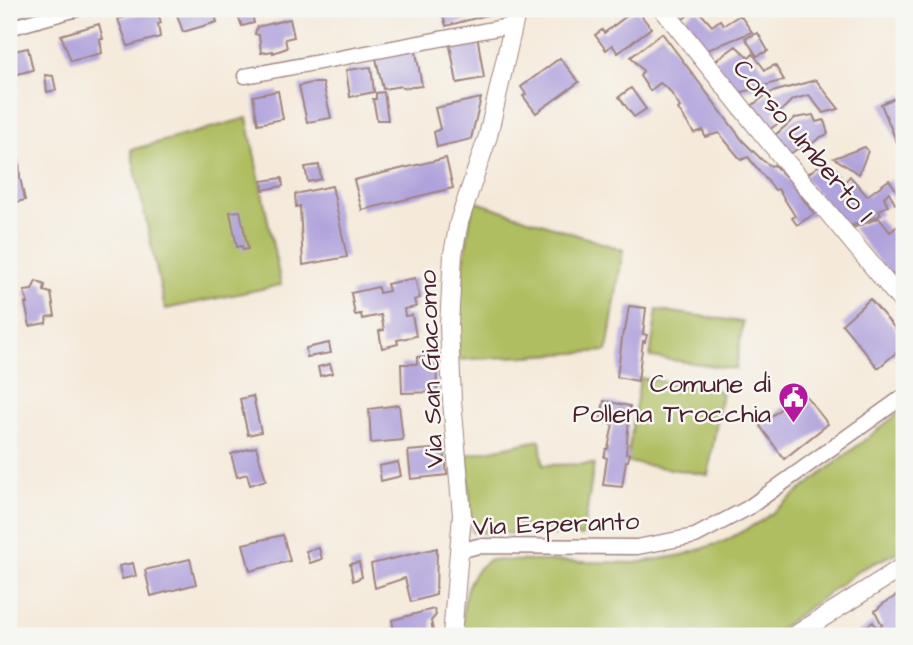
<svg xmlns="http://www.w3.org/2000/svg" width="913" height="645" viewBox="0 0 913 645" font-family="'Architects Daughter',sans-serif">
<style>
.green{fill:#afbe61;stroke:#7c6e46;stroke-width:2}
.building{fill:#b0a2db}
.lines{fill:none;stroke-linecap:round;stroke-linejoin:round}
.minor-casing{stroke:#a08482;stroke-width:17}
.tertiary-casing{stroke:#a08482;stroke-width:20}
.minor{stroke:#fff;stroke-width:14}
.tertiary{stroke:#fff;stroke-width:18}
.labels{text-anchor:middle;stroke-width:5;stroke-linejoin:round;paint-order:stroke}
.street-label{font-size:26px;fill:#4a1f2b;stroke:#f6f6f2}
.poi-label{font-size:26px;fill:#4a1f2b;stroke:#f6f6f2;text-anchor:end}
</style>
<rect width="100%" height="100%" fill="#f6f6f2"/>
<filter id="ink" filterUnits="userSpaceOnUse"><feTurbulence type="fractalNoise" baseFrequency=".0143" numOctaves="2"/><feDisplacementMap in="SourceGraphic" scale="14" xChannelSelector="R" yChannelSelector="G"/><feConvolveMatrix kernelMatrix="1 2 1 2 8 2 1 2 1" color-interpolation-filters="sRGB"/></filter>
<filter id="wash" filterUnits="userSpaceOnUse"><feTurbulence type="fractalNoise" baseFrequency=".00686" numOctaves="4" result="noise"/><feDisplacementMap in="SourceGraphic" scale="28" xChannelSelector="R" yChannelSelector="G"/><feGaussianBlur stdDeviation="1.57" result="paint"/><feColorMatrix in="noise" values="0 0 0 0 0 0 0 0 0 0 0 0 0 0 0 0 0 1.4 0 .05"/><feComposite in="paint" operator="in"/></filter>
<g filter="url(#wash)">
<rect width="100%" height="100%" fill="#f5eada"/>
<!-- green -->
<path class="green" d="M 247,118 L 281,285 L 165,309 L 131,150 Z
M 474,201 L 623,250 L 607,351 L 458,360 C 459,305 462,255 474,201 Z
M 657,310 L 743,322 L 736,369 L 650,357 Z
M 640,378 L 722,391 L 708,475 L 627,462 Z
M 904,409 L 904,549 L 861,569 L 770,636 L 461,636 C 464,606 461,578 489,560 L 635,563 L 683,555 L 725,541 L 763,520 Z
M 540,440 L 543,465 L 594,464 L 583,536 L 472,532 L 467,455 Z"/>
<g id="blocks">
<!-- building -->
<path class="building" d="M 157,9 L 161,23 L 158,24 L 160,37 L 128,46 L 118,19 Z
M 175,9 L 213,9 L 217,22 L 183,32 Z
M 244,9 L 251,9 L 254,23 L 242,26 L 236,11 Z
M 441,9 L 506,9 L 506,10 L 446,26 Z
M 636,9 L 651,28 L 618,53 L 612,45 L 606,50 L 595,35 L 602,30 L 604,33 Z
M 697,9 L 712,26 L 720,20 L 724,25 L 740,15 L 752,32 L 705,51 L 680,21 Z
M 290,19 L 294,37 L 285,39 L 287,48 L 273,53 L 273,51 L 261,53 L 259,35 L 255,34 L 257,27 Z
M 99,24 L 103,39 L 100,39 L 102,53 L 71,61 L 61,35 Z
M 662,33 L 743,141 L 762,160 L 771,166 L 774,165 L 790,181 L 814,214 L 797,225 L 792,218 L 795,216 L 778,189 L 775,190 L 748,157 L 741,160 L 719,133 L 705,137 L 703,130 L 694,133 L 678,109 L 680,107 L 669,90 L 660,83 L 650,91 L 640,76 L 643,71 L 631,57 Z
M 758,33 L 768,51 L 757,56 L 745,38 Z
M 477,34 L 484,78 L 457,83 L 449,40 Z
M 415,46 L 422,86 L 402,88 L 401,86 L 383,89 L 375,54 Z
M 736,46 L 749,58 L 753,54 L 765,70 L 775,65 L 784,80 L 739,93 L 715,61 Z
M 28,48 L 33,70 L 9,76 L 9,52 Z
M 560,58 L 579,82 L 536,113 L 523,96 L 526,94 L 521,87 Z
M 371,67 L 374,92 L 350,97 L 346,70 Z
M 45,75 L 53,76 L 56,90 L 47,92 Z
M 816,80 L 839,109 L 823,113 L 809,95 L 792,100 L 780,112 L 776,109 L 773,112 L 780,122 L 769,130 L 750,107 L 769,93 Z
M 311,83 L 323,83 L 331,118 L 307,122 L 299,86 Z
M 631,88 L 646,109 L 634,117 L 619,97 Z
M 278,91 L 283,119 L 258,124 L 253,96 Z
M 384,92 L 388,120 L 377,120 L 373,99 L 376,99 L 376,93 Z
M 904,94 L 904,143 L 898,145 L 881,104 Z
M 481,98 L 471,139 L 437,147 L 434,132 L 440,129 L 435,108 Z
M 813,115 L 816,122 L 824,120 L 828,134 L 819,138 L 803,151 L 800,147 L 789,155 L 774,136 L 795,118 Z
M 865,147 L 868,151 L 859,174 L 834,158 Z
M 446,158 L 453,188 L 362,210 L 354,180 Z
M 19,161 L 20,178 L 25,200 L 9,204 L 9,163 Z
M 822,163 L 829,170 L 831,169 L 844,183 L 850,176 L 867,196 L 889,180 L 902,198 L 904,197 L 904,214 L 899,202 L 895,204 L 889,192 L 884,197 L 888,206 L 879,210 L 881,215 L 845,228 L 804,177 Z
M 319,165 L 321,179 L 308,182 L 305,167 Z
M 282,178 L 283,186 L 263,190 L 262,181 Z
M 332,186 L 347,257 L 303,265 L 300,206 L 296,207 L 295,194 Z
M 240,211 L 248,249 L 243,250 L 242,246 L 237,247 L 230,212 Z
M 879,218 L 890,232 L 902,223 L 904,227 L 904,286 L 894,273 L 891,277 L 852,228 Z
M 415,278 L 420,298 L 414,300 L 416,307 L 404,309 L 405,316 L 412,315 L 416,336 L 397,340 L 398,344 L 382,348 L 379,331 L 384,330 L 381,315 L 362,319 L 361,314 L 355,315 L 351,293 L 378,287 L 379,293 L 389,291 L 387,284 Z
M 36,281 L 45,285 L 44,291 L 51,293 L 55,316 L 47,317 L 46,323 L 30,326 L 25,303 L 28,304 L 24,291 L 32,290 Z
M 870,299 L 904,339 L 904,346 L 878,368 L 842,324 Z
M 629,306 L 646,308 L 643,334 L 647,335 L 645,342 L 643,341 L 638,381 L 617,377 L 623,331 L 625,331 Z
M 329,343 L 331,353 L 307,357 L 306,348 Z
M 436,356 L 437,392 L 402,393 L 401,364 L 417,364 L 417,357 Z
M 330,364 L 333,373 L 320,376 L 318,367 Z
M 802,391 L 828,424 L 784,459 L 760,426 Z
M 253,396 L 261,432 L 248,435 L 240,399 Z
M 604,401 L 630,406 L 626,453 L 630,454 L 628,461 L 626,461 L 622,487 L 603,485 L 607,458 L 604,457 L 606,449 L 608,449 L 613,424 L 600,421 Z
M 399,405 L 403,440 L 371,443 L 369,409 Z
M 256,447 L 266,480 L 250,485 L 247,474 L 237,477 L 231,454 Z
M 444,448 L 447,475 L 411,479 L 408,451 Z
M 398,462 L 401,476 L 381,481 L 379,466 Z
M 283,535 L 290,561 L 250,571 L 243,544 Z
M 319,548 L 322,559 L 310,563 L 306,551 Z
M 437,548 L 436,595 L 411,602 L 405,578 L 375,588 L 371,564 Z
M 190,559 L 196,584 L 151,596 L 145,570 Z
M 359,562 L 362,577 L 353,581 L 350,564 Z
M 133,563 L 136,576 L 122,579 L 119,566 Z
M 904,591 L 904,633 L 897,636 L 853,636 L 873,622 L 877,629 L 882,625 L 875,611 L 883,604 Z
M 434,609 L 436,615 L 431,621 L 434,636 L 395,636 L 392,620 Z"/>
</g>
</g>
<g filter="url(#ink)">
<use href="#blocks" fill-opacity="0" stroke="#a08482" stroke-width="2"/>
<g class="lines">
<defs>
<path id="minor" d="M 9,28 L 77,9
M 245,76 L 514,25
M 460,551 L 478,546 L 637,547 L 695,536 L 748,508 L 904,396"/>
<path id="tertiary" d="M 663,9 L 758,128 L 904,304
M 452,636 L 462,515 L 452,401 L 449,325 L 453,254 L 459,222 L 488,136 L 517,9
M 794,636 L 904,566"/>
</defs>
<!-- minor casing -->
<use href="#minor" class="minor-casing"/>
<!-- tertiary casing -->
<use href="#tertiary" class="tertiary-casing"/>
<!-- minor -->
<use href="#minor" class="minor"/>
<!-- tertiary -->
<use href="#tertiary" class="tertiary"/>
</g>
</g>
<!-- icons -->
<defs>
<symbol id="civic-pin" viewBox="-11 -11 22 30"><path d="M0 17L-7.5 6A9.5 9.5 0 1 1 7.5 6Z" fill="#b5179e" stroke="#f6f6f2"/><path d="M-.6-6.5H3V-4.5H.6V-3L4-1V1h2V6H-6V1h2V-1L-.6-3ZM-1.2 2.5V6h2.4V2.5Z" fill="#fff"/></symbol>
</defs>
<g fill-rule="evenodd">
<use href="#civic-pin" x="776" y="380" width="35" height="47"/>
</g>
<g class="labels">
<!-- street labels -->
<g class="street-label">
<text transform="translate(804 140) rotate(50)" y="9">Corso Umberto I</text>
<text transform="translate(430 369) rotate(-92)" y="9">Via San Giacomo</text>
<text transform="translate(556 523) rotate(-2)" y="9">Via Esperanto</text>
</g>
<!-- poi labels -->
<g class="poi-label">
<text x="771" y="392">Comune di<tspan x="771" dy="30">Pollena Trocchia</tspan></text>
</g>
</g>
<!-- margin -->
<rect width="913" height="645" fill="none" stroke="#f6f6f2" stroke-width="35"/>
</svg>
